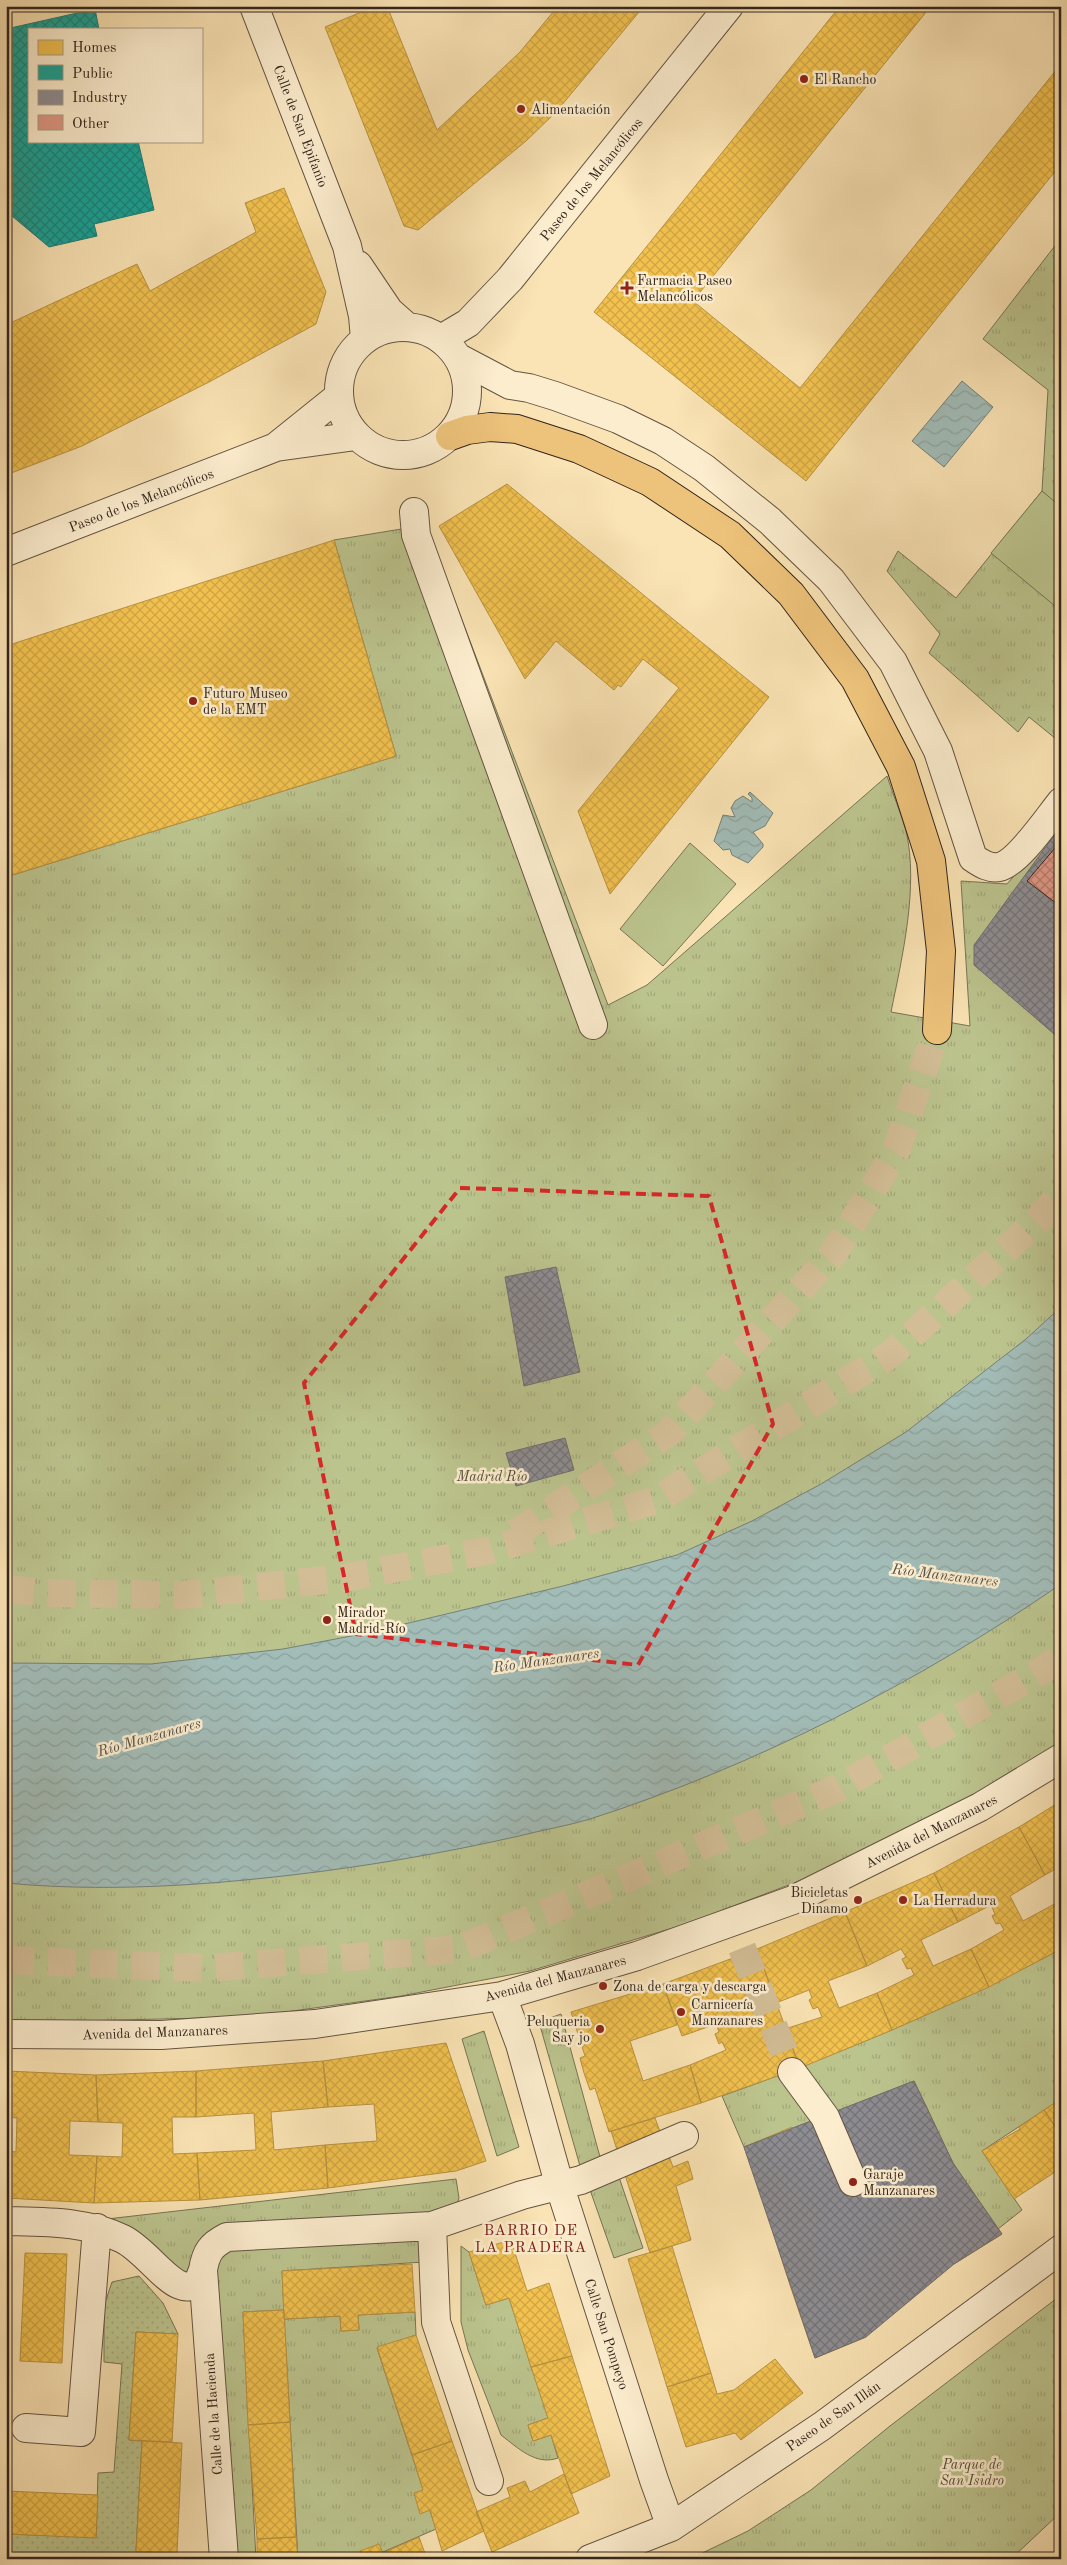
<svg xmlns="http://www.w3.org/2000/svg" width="1067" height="2565" viewBox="0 0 1067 2565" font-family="'Old Standard TT',serif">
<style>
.grass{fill:url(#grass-dots);stroke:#777456}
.park{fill:url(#park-tufts);stroke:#777456}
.pitch{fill:#bcc48e;stroke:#777456}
.water{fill:url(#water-waves);stroke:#758079}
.homes{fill:url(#homes-cross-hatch);stroke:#b8923f}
.public{fill:url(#public-cross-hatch);stroke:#1f7d73}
.industry{fill:url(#industry-cross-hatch);stroke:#726e6f}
.building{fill:url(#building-cross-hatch);stroke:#32251d}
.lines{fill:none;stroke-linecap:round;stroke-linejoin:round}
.minor-tunnel{stroke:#d2bd96;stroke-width:28;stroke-dasharray:28 14;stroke-linecap:butt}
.highway-tunnel{stroke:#d2bd96;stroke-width:28;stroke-dasharray:28 14;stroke-linecap:butt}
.minor-casing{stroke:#645443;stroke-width:30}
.highway-casing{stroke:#32251d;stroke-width:30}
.minor{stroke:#fcedce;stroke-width:28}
.highway{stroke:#edc27a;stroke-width:28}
.marked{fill:none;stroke:#d62828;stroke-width:4;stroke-dasharray:10 6;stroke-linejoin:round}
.poi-dot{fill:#8f2418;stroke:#fcedce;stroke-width:2}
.labels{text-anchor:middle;stroke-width:5;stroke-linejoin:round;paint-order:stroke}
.poi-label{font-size:14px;fill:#32251d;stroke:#fcedce;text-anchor:start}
.street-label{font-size:14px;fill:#32251d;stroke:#fcedce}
.park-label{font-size:14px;font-style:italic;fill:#544d39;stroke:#fcedce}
.water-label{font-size:15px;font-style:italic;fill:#54524b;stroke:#fcedce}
.neighbourhood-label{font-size:15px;letter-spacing:1px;fill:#7a1f14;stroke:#fcedce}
</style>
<defs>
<pattern id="grass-dots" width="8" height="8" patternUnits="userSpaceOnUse" patternTransform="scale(1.25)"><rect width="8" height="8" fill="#bcc48e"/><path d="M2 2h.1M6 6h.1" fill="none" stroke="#a2a87a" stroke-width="1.8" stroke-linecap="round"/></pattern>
<pattern id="park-tufts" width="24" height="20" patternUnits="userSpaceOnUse" patternTransform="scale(1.25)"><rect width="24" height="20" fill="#bcc48e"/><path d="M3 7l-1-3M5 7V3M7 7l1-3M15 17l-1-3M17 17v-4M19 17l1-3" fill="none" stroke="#a2a87a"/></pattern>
<pattern id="water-waves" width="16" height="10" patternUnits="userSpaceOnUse" patternTransform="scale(1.25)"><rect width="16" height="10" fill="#a2bcb7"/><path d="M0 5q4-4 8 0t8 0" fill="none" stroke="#8ca19d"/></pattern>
<pattern id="homes-cross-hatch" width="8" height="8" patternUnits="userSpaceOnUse" patternTransform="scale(1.25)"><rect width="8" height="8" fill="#f2c14e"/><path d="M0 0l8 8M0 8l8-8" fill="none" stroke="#d0a644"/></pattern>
<pattern id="public-cross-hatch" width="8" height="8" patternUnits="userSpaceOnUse" patternTransform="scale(1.25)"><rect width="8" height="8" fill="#17a398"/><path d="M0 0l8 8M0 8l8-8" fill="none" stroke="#15857b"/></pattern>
<pattern id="industry-cross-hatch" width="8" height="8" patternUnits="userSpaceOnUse" patternTransform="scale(1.25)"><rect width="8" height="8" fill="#8d8d92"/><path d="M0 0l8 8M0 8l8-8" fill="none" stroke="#747377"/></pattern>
<pattern id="building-cross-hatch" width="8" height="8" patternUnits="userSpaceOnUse" patternTransform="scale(1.25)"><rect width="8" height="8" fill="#de9784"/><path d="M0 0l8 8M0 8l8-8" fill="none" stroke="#b57b6b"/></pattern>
</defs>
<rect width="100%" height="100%" fill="#fae3b4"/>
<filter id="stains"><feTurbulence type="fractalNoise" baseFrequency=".004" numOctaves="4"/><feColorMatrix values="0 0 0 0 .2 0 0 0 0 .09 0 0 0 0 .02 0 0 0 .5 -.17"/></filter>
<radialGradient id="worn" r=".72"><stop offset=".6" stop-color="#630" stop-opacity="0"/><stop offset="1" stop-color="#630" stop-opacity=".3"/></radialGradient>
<!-- grass -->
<path class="grass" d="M 139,2276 L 163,2303 L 178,2334 L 136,2332 L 129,2440 L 142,2441 L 136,2551 L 146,2552 L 146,2559 L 6,2559 L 6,2534 L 96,2537 L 98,2473 L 114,2472 L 122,2364 L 104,2362 L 104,2306 L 112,2282 Z"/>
<!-- park -->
<path class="park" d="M 1061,238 L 1061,743 L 1029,717 L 1018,732 L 929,653 L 940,634 L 887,571 L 898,551 L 956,598 L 1042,491 L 1048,390 L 983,339 Z
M 426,525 L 608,1005 L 647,985 L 887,776 C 893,795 901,813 906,831 C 919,886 902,958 891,1012 L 970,1026 L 961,881 L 1007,884 L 1061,821 L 1061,1742 L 964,1806 L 815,1875 L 683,1925 L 530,1971 L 401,1996 L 249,2017 L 31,2022 L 6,2019 L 6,877 L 396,756 L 334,540 Z
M 1061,1949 L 1061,2099 L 982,2151 L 1022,2210 L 998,2229 L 953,2163 L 914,2081 L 744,2147 L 722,2096 C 838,2055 952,2007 1061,1949 Z
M 561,2014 L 600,2157 L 580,2166 L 539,2022 Z
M 484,2031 L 519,2147 L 497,2156 L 462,2039 Z
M 619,2177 L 643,2248 L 614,2258 L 589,2187 Z
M 456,2179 L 459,2198 L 456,2208 L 429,2216 L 251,2225 L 188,2276 L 107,2219 Z
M 422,2237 L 424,2262 L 282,2271 L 284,2310 L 243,2312 L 256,2559 L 233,2559 L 212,2289 L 218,2254 L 230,2246 Z
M 461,2246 L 469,2252 L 486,2305 L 509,2298 L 548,2418 L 528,2425 L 533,2441 L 551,2435 L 558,2458 C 536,2466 518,2448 501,2435 L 468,2350 L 461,2322 Z
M 1061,2295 L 1061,2512 L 1011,2559 L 690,2559 L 748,2531 L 811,2490 L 890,2426 Z
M 415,2312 L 416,2335 L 377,2348 L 436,2529 L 367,2559 L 298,2559 L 284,2319 L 340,2316 L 341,2331 L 359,2330 L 358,2315 Z"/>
<!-- pitch -->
<path class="pitch" d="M 1042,491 L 1061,507 L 1061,611 L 991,553 Z
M 690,843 L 736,884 L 663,966 L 620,929 Z"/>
<!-- water -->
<path class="water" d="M 962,381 L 993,407 L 944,467 L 912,441 Z
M 750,792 L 773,813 L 765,826 L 753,832 L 763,844 L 763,847 L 748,863 L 732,855 L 730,849 L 723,850 L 714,841 L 723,815 L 735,817 L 731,808 L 735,801 L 743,796 L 752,802 L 752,798 L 748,794 Z
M 1061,1307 L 1061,1584 C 921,1681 753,1767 590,1819 C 567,1826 542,1830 519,1836 C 444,1853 369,1866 292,1875 C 198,1886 101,1892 6,1883 L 6,1663 L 151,1664 L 283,1649 L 367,1633 L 563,1586 L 677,1555 L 752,1521 L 821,1484 L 906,1432 L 1026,1339 Z"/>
<!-- homes -->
<path class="homes" d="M 376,6 L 387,6 L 437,130 L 520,52 L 558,6 L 644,6 L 556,112 L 526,141 L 418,230 L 404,226 L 325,27 Z
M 840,6 L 931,6 L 693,301 L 800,388 L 1061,64 L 1061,164 L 806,481 L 594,312 Z
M 284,188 L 326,292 L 316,324 L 209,382 L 82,446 L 6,475 L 6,325 L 137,264 L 150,291 L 256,232 L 245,203 Z
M 507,484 L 769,697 L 610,894 L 578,811 L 679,688 L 643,659 L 621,687 L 618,685 L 614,690 L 556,641 L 525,679 L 439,526 Z
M 334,540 L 396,756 L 6,877 L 6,646 Z
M 1061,1801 L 1061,1866 L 1045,1875 L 1019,1827 Z
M 1019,1827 L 1045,1875 L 1010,1896 L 1023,1921 L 1060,1901 L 1061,1949 L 989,1987 L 971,1949 L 1004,1930 L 1000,1923 L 996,1924 L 992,1916 L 995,1914 L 991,1905 L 958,1922 L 934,1873 Z
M 934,1873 L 958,1922 L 921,1940 L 933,1966 L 971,1949 L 989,1987 L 892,2030 L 877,1993 L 914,1975 L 911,1968 L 907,1969 L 902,1959 L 906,1957 L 901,1949 L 867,1966 L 845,1912 Z
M 845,1912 L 867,1966 L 828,1981 L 839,2008 L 877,1993 L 892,2030 L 800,2068 L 785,2029 L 822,2017 L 818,2007 L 813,2009 L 809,2000 L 812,1998 L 809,1990 L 776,2003 L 757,1949 Z
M 757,1949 L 800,2068 L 701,2103 L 690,2065 L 726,2050 L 722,2042 L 719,2044 L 715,2034 L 719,2032 L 716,2024 L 682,2036 L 663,1984 Z
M 663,1984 L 677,2025 L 630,2041 L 643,2081 L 690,2065 L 701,2103 L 609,2132 L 595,2088 L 590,2090 L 584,2073 L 580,2058 L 585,2056 L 571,2012 Z
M 446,2043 L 486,2161 L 456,2171 L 328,2188 L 325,2145 L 377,2141 L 374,2104 L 328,2107 L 323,2061 Z
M 323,2061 L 328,2107 L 271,2112 L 274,2150 L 325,2145 L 328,2188 L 200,2200 L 197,2153 L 256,2150 L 254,2113 L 196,2117 L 196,2071 Z
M 6,2071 L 96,2075 L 98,2122 L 70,2121 L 69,2155 L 97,2156 L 94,2203 L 6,2198 L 6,2151 L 16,2152 L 17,2118 L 6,2117 Z
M 196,2071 L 196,2117 L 172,2117 L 173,2154 L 197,2153 L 200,2200 L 94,2203 L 97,2156 L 122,2157 L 123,2123 L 98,2122 L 96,2075 Z
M 1061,2099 L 1061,2135 L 1044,2110 Z
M 926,2105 L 954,2170 L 907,2195 L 881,2125 Z
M 1044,2110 L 1061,2135 L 1061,2168 L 1014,2199 L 982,2151 L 1020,2129 L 1019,2127 Z
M 655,2118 L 673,2167 L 688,2161 L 693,2179 L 676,2186 L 691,2240 L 650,2253 L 611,2131 Z
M 792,2127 L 817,2198 L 767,2214 L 744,2147 Z
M 954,2170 L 1002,2234 L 954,2264 L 907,2195 Z
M 817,2198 L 841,2268 L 790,2285 L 767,2214 Z
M 511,2240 L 527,2291 L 549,2283 L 572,2356 L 531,2367 L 509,2298 L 486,2305 L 469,2252 Z
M 672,2246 L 711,2373 L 667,2387 L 628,2259 Z
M 25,2253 L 67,2254 L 62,2363 L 20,2361 Z
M 412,2264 L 415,2312 L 358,2315 L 359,2330 L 341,2331 L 340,2316 L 284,2319 L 282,2271 Z
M 841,2267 L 866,2337 L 815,2358 L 790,2285 Z
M 284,2310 L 290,2422 L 248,2425 L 243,2312 Z
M 136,2332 L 178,2334 L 172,2442 L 129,2440 Z
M 416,2335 L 452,2441 L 412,2455 L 377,2347 Z
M 572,2356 L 610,2476 L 571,2494 L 551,2435 L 533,2441 L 528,2425 L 548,2418 L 531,2367 Z
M 775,2359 L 803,2393 L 741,2440 L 735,2433 L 686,2447 L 667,2387 L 711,2373 L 717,2394 L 734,2390 Z
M 290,2422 L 296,2537 L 257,2539 L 248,2425 Z
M 142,2441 L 182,2443 L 177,2553 L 136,2552 Z
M 452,2441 L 484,2531 L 442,2551 L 430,2510 L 420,2514 L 414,2493 L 423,2490 L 412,2455 Z
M 564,2474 L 579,2513 L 492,2552 L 476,2512 L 510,2497 L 507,2488 L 525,2481 L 530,2492 Z
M 6,2491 L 98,2495 L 96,2538 L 6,2534 Z
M 296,2537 L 298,2559 L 257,2559 L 257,2539 Z
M 419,2537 L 427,2559 L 364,2559 L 360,2551 L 379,2544 L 383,2553 Z
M 146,2552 L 190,2554 L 190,2559 L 146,2559 Z"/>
<!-- public -->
<path class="public" d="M 95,9 L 99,29 L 29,29 L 29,141 L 138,141 L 154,210 L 94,224 L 97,236 L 49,247 L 12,216 L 6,217 L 6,29 Z"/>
<!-- industry -->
<path class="industry" d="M 1061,826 L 1061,1040 L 974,965 L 974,945 Z
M 556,1267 L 580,1372 L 524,1386 L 505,1277 Z
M 565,1438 L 574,1470 L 516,1486 L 506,1453 Z
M 914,2081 L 953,2163 L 1002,2234 L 954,2264 L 866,2337 L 815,2358 L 744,2147 Z"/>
<!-- building -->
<path class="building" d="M 1055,848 L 1061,853 L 1061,907 L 1027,881 Z"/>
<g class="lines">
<!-- minor-tunnel -->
<path class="minor-tunnel" d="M 742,1948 L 792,2072"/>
<!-- highway-tunnel -->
<path class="highway-tunnel" d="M 515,1534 L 670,1432 L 833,1254 L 896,1151 L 937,1030
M 6,1589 L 47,1593 L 183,1595 L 344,1578 L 491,1550 L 656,1500 L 891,1354 L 1038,1220 L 1061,1193
M 6,1960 L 207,1968 L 460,1949 L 838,1788 L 1046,1668 L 1061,1656"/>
<defs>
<path id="minor" d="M 254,6 L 347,246 L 363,316 L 365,339
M 358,265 L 389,311 L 406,326
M339 391a64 64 0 1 1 128 0a64 64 0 1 1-128 0Z
M 441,339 L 468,323 L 510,279 L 729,6
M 459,358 L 510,385 L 529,388 L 555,396 L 618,419 L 663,441 L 704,468 L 770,521 L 831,580 L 893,662 L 938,751 L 973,858 C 981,863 989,869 999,867 C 1018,863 1048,818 1061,802
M 277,446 L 338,397
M 414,512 L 416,535 L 593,1025
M 6,552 L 276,447 L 356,436
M 502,1996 L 520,2044 L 560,2187 L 654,2480 L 671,2527
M 6,2034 L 161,2035 L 315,2024 L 502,1996 L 637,1956 L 793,1900 L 980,1807 L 1061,1758
M 792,2072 L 825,2117 L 853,2182
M 6,2221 C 46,2222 87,2221 123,2239 C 143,2249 164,2279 180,2285 C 187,2288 191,2286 198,2283 L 203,2270
M 432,2226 L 436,2322 L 489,2481
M 26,2428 L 81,2432 L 97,2228
M 224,2559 L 203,2270 C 206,2252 211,2245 227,2237 L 432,2226 L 522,2195 L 581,2180 L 684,2136
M 590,2559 L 671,2527 L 822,2426 L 1061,2249"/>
<path id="highway" d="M 450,436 L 467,430 L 490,427 L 517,429 L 579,449 L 650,482 L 730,535 L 791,594 L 855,679 L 901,767 L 931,861 L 941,951 L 937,1030"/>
</defs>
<!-- minor casing -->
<use href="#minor" class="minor-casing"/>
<!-- highway casing -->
<use href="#highway" class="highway-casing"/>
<!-- minor -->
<use href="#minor" class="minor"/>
<!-- highway -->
<use href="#highway" class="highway"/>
</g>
<!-- marked area -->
<path class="marked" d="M 460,1188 L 709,1196 L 773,1424 L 638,1665 L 356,1634 L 304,1383 Z"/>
<!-- markers -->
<g class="poi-dot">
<circle cx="804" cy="79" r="5"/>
<circle cx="521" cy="109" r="5"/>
<path d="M624.5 280.5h5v5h5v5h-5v5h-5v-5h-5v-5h5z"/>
<circle cx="193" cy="701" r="5"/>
<circle cx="327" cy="1620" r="5"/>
<circle cx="858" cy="1900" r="5"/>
<circle cx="903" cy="1900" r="5"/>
<circle cx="603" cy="1986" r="5"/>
<circle cx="681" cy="2012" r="5"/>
<circle cx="600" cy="2029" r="5"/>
<circle cx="853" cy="2182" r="5"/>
</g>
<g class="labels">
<!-- poi labels -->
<g class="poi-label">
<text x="814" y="84">El Rancho</text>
<text x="531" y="114">Alimentación</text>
<text x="637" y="285">Farmacia Paseo<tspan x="637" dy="16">Melancólicos</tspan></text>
<text x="203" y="698">Futuro Museo<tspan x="203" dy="16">de la EMT</tspan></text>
<text x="337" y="1617">Mirador<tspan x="337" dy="16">Madrid-Río</tspan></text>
<text x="848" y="1897" text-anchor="end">Bicicletas<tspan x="848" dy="16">Dinamo</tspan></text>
<text x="913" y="1905">La Herradura</text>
<text x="613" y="1991">Zona de carga y descarga</text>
<text x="691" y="2009">Carnicería<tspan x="691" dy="16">Manzanares</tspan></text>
<text x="590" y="2026" text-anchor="end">Peluqueria<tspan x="590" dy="16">Say jo</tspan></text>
<text x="863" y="2179">Garaje<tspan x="863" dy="16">Manzanares</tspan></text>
</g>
<!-- street labels -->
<g class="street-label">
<text transform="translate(301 126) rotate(69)" y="5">Calle de San Epifanio</text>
<text transform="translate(591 179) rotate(-51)" y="5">Paseo de los Melancólicos</text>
<text transform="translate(141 500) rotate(-21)" y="5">Paseo de los Melancólicos</text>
<text transform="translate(931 1831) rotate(-27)" y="5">Avenida del Manzanares</text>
<text transform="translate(555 1978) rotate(-15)" y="5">Avenida del Manzanares</text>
<text transform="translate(155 2032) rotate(-2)" y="5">Avenida del Manzanares</text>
<text transform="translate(607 2334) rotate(72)" y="5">Calle San Pompeyo</text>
<text transform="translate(213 2414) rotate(-94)" y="5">Calle de la Hacienda</text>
<text transform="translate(833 2416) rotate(-35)" y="5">Paseo de San Illán</text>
</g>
<!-- park labels -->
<g class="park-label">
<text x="492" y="1481">Madrid Río</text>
<text x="972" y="2469">Parque de<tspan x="972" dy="16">San Isidro</tspan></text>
</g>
<!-- water labels -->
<g class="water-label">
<text transform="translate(945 1575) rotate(7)" y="5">Río Manzanares</text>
<text transform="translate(546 1660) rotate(-8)" y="5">Río Manzanares</text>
<text transform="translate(149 1737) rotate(-16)" y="5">Río Manzanares</text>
</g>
<!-- neighbourhood labels -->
<g class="neighbourhood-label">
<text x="531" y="2235">BARRIO DE<tspan x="531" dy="17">LA PRADERA</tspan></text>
</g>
</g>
<!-- margin -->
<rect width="1067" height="2565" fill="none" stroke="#fae3b4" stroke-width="25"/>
<rect x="8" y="8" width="1052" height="2550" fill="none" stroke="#32251d" stroke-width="2.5"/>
<rect x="12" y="12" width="1042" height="2540" fill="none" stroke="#32251d"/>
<!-- legend -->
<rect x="28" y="28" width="175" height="115" fill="#fcedce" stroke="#ab9d87"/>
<rect x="38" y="40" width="25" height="15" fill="#f2c14e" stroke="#ab9d87"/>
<text x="72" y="52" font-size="15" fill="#32251d">Homes</text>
<rect x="38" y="65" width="25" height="15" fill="#17a398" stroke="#ab9d87"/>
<text x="72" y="78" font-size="15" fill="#32251d">Public</text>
<rect x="38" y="90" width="25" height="15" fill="#8d8d92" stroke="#ab9d87"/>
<text x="72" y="102" font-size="15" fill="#32251d">Industry</text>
<rect x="38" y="115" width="25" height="15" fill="#de9784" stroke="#ab9d87"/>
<text x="72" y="128" font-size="15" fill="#32251d">Other</text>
<rect width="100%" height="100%" filter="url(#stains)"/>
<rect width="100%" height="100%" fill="url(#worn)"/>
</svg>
